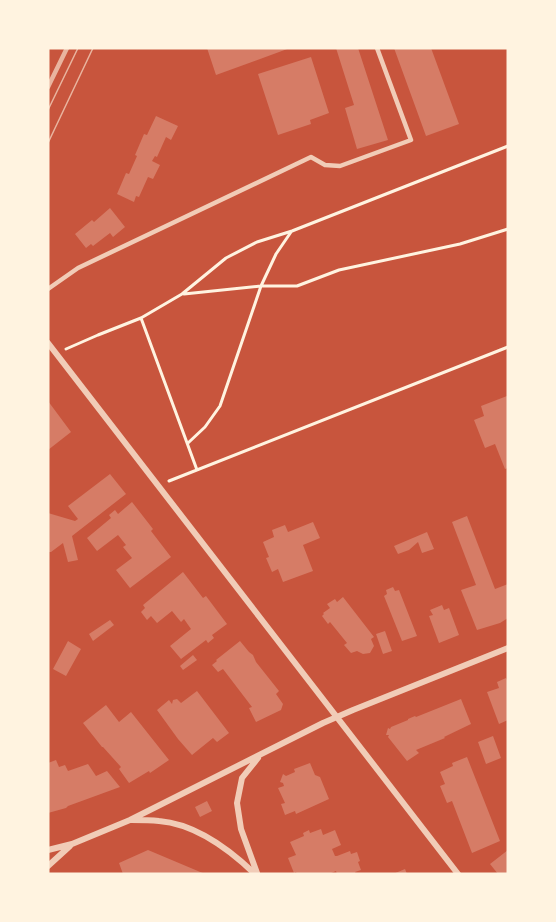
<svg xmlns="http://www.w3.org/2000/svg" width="556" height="922" viewBox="0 0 556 922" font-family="'Roboto Condensed',sans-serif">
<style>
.building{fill:#d67c66}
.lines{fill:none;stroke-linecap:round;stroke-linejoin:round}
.path{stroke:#fff3e0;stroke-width:3}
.service{stroke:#f1ccb7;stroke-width:4.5}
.minor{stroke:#f1ccb7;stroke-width:6}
.tram{stroke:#e9b49f;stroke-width:1.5}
.rail{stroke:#e9b49f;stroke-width:4.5}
</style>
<rect width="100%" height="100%" fill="#c8553d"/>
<!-- building -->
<path class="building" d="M 207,48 L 290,48 L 216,75 Z
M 336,48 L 358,48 L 388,140 L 357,149 L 345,108 L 354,105 Z
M 394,48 L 431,48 L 459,124 L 426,136 Z
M 311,57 L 329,113 L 310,120 L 311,124 L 278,135 L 258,74 Z
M 156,116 L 178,126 L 171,140 L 166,137 L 157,157 L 155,156 L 152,161 L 160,165 L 153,179 L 148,177 L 139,197 L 136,196 L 134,202 L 117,194 L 126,173 L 129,174 L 137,156 L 135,155 L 144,134 L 147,135 Z
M 110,208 L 125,227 L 113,237 L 110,233 L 93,246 L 91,244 L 86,248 L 75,234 L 92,220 L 94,222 Z
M 507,396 L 508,399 L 508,468 L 505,469 L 495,444 L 485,448 L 474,420 L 484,416 L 481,406 Z
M 48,401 L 71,432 L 48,450 Z
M 110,474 L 126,494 L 72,536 L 78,560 L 68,562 L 63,543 L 51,552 L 48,552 L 48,513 L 75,521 L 78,519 L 68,506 Z
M 132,502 L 153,529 L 151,531 L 171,557 L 130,588 L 116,570 L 132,558 L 123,547 L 126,545 L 118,535 L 97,551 L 87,538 L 111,518 L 109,515 L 115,510 L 118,514 Z
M 467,516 L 495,589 L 508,584 L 508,618 L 500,623 L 477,630 L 461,590 L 476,585 L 452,522 Z
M 313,522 L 320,538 L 303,545 L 313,571 L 283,582 L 278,569 L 272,572 L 266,558 L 269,557 L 263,542 L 274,537 L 272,530 L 285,525 L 288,532 Z
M 427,532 L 434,549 L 422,553 L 418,542 L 409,550 L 398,554 L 394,546 Z
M 183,572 L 203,598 L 206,596 L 227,624 L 212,635 L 214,638 L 208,643 L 206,640 L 181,659 L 170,646 L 191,629 L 184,619 L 181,622 L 172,611 L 157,623 L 151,616 L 147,620 L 141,612 L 145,608 L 143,605 Z
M 393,587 L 395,591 L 399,590 L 417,636 L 402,641 L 384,596 L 387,594 L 386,590 Z
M 343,597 L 374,637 L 371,639 L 374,646 L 370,653 L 363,654 L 357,651 L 351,653 L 344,645 L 347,643 L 330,622 L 328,624 L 322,616 L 324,614 L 323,613 L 330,608 L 327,604 L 335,599 L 337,602 Z
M 442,605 L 444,610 L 449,608 L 459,635 L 439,643 L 429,616 L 433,615 L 430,610 Z
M 110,620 L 114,625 L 93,641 L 89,634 Z
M 385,631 L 392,651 L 383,654 L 376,634 Z
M 68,641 L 81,649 L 66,676 L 53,669 Z
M 240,641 L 249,652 L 253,655 L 256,662 L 279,691 L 276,694 L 283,704 L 281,710 L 256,722 L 249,708 L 252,707 L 223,669 L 218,672 L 212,665 L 217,661 L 216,660 Z
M 193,655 L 197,660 L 183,670 L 180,666 Z
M 506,678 L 508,682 L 508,720 L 499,724 L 487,692 L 499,688 L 497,682 Z
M 197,691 L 229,733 L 217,742 L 213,738 L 192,755 L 178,739 L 157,710 L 169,700 L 172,704 L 173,700 L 177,699 L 181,703 Z
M 461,699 L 471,724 L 444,737 L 445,738 L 416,750 L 419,753 L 407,761 L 388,737 L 389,735 L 386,735 L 388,728 L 390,729 L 391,727 L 408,720 L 408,719 L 415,716 L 416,717 Z
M 106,705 L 119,722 L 131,712 L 169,760 L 150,773 L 149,771 L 129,783 L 119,769 L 121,767 L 103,747 L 102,747 L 83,723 Z
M 493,736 L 501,758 L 486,764 L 478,742 Z
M 467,757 L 500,841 L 472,853 L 452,801 L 447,803 L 440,786 L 445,784 L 440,772 L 453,766 L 452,763 Z
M 56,760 L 59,767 L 65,765 L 68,771 L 88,764 L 96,776 L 107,771 L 120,787 L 68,806 L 66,808 L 48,813 L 48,763 Z
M 310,763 L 315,775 L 320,777 L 329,799 L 296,814 L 295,811 L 285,815 L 281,804 L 285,803 L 278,788 L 284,786 L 283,783 L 280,782 L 283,774 L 286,776 L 295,772 L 294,769 Z
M 207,801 L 212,811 L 200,817 L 195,807 Z
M 321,829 L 323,835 L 335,830 L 341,845 L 332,849 L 335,856 L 337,856 L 350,851 L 351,854 L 357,852 L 360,861 L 358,862 L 361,870 L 355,872 L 356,874 L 337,874 L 336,871 L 329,874 L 297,874 L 296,872 L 294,873 L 288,858 L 296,855 L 290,842 L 304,836 L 303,833 L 309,830 L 310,833 Z
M 148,850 L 205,874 L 123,874 L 119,863 Z
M 508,850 L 508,874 L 498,874 L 490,864 Z
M 405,869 L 407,874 L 393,874 Z"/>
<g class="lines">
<!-- path -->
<path class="path" d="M 184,294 L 261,286 L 297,286 L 339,270 L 460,244 L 508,229
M 141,318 L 197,470
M 66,349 L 98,335 L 141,318 L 182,294 L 226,258 L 257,242 L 292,231 L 508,146
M 188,443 L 205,427 L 220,406 L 261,286 L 276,254 L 291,232
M 169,481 L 508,347"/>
<!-- service -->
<path class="service" d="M 48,289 L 78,268 L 311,157 L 325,165 L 340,166 L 411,140 L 377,48"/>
<!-- minor -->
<path class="minor" d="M 48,343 L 458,874
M 131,820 C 140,820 150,820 159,821 C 196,824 229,849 255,874
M 48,850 L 72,844 L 130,820 L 323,723 L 353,710 L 508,648
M 48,866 L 70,846
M 257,873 L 241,829 L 237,803 L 242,778 L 258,758"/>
<!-- tram -->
<path class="tram" d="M 48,110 L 78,48
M 48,143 L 93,48"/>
<!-- rail -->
<path class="rail" d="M 48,87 L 67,48"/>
</g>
<!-- border -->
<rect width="556" height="922" fill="none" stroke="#fff3e0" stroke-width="99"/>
</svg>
